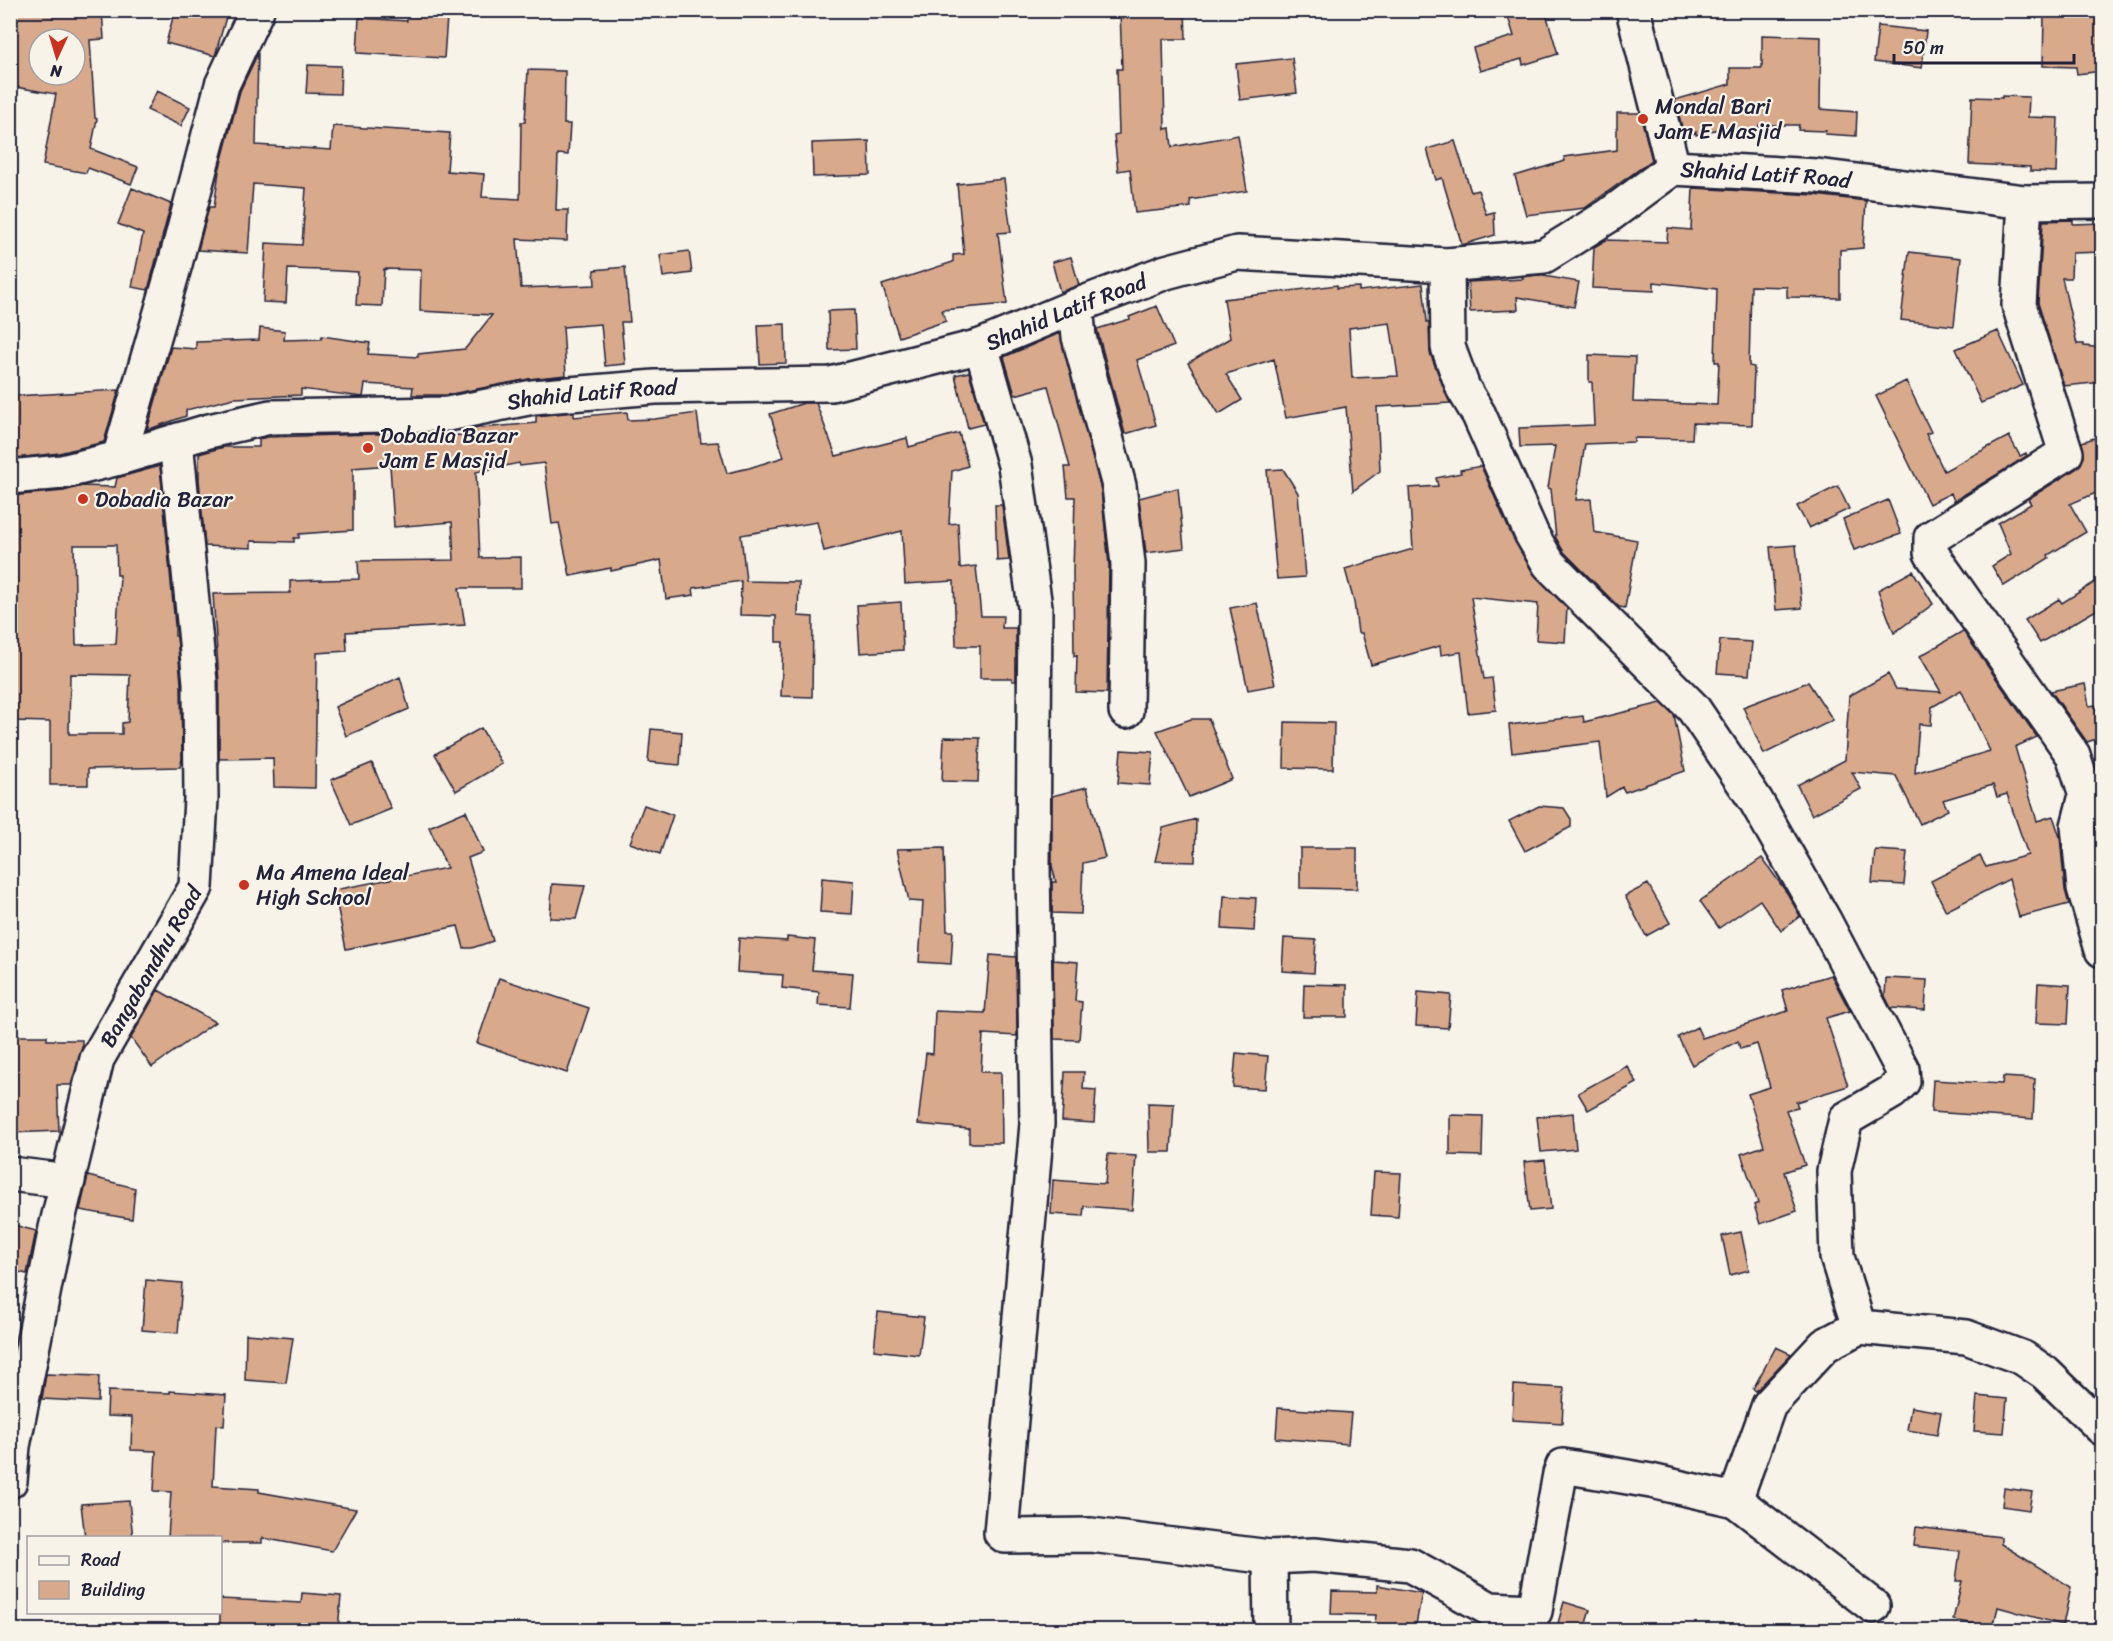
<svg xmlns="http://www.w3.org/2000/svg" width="2113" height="1641" viewBox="0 0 2113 1641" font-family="Sriracha,sans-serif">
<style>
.building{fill:#d9a98c;stroke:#22223b;stroke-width:1.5;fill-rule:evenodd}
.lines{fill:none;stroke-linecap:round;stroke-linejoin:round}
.minor-casing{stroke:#22223b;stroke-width:38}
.minor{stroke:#f7f3e8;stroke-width:33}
.poi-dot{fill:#c8321e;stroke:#f7f3e8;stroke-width:2}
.labels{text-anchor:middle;stroke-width:4.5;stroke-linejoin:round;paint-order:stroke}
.poi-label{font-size:22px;fill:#22223b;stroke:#f7f3e8;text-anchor:start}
.street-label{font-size:22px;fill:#22223b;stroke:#f7f3e8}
</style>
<rect width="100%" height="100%" fill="#f7f3e8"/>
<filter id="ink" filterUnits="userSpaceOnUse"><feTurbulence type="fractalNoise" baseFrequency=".0167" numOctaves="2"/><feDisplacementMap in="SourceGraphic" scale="12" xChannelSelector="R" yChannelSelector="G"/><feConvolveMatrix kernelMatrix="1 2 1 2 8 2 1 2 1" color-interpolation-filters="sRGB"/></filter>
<g filter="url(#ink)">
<!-- building -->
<path class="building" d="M 10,10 L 102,10 L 104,39 L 90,40 L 95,118 L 97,119 L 91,149 L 138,167 L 131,184 L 88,168 L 86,173 L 43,165 L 56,94 L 10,86 ZM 39,39 L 75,39 L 75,75 L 39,75 Z
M 175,10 L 228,10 L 215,56 L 166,43 Z
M 1120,10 L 1185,10 L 1186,39 L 1163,39 L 1165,129 L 1170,128 L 1172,147 L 1238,135 L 1247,191 L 1190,200 L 1191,207 L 1135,213 L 1130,169 L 1118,171 L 1114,135 L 1119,134 L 1117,69 L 1122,69 Z
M 1506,10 L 1545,10 L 1558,54 L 1523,65 L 1522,59 L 1480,71 L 1473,48 L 1514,36 Z
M 2081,10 L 2103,10 L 2103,71 L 2077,74 L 2076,67 L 2043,66 L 2044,14 L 2080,15 Z
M 407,15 L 447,17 L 444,58 L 357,53 L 359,18 L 407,21 Z
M 1878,26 L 1926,31 L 1922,68 L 1874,62 Z
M 1762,35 L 1821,37 L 1820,109 L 1857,112 L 1856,136 L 1825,134 L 1826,131 L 1798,130 L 1799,125 L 1759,125 L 1759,134 L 1730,134 L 1730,126 L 1696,135 L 1696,132 L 1685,139 L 1675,100 L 1730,84 L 1730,68 L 1762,68 Z
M 258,53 L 256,145 L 331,150 L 333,126 L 450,133 L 447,171 L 484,174 L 482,197 L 520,199 L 521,122 L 525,122 L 528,70 L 565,71 L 564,124 L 570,124 L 568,155 L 558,154 L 556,210 L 568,210 L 567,241 L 517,239 L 521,288 L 595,285 L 594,270 L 625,267 L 630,322 L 621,322 L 625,364 L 605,366 L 601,324 L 563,327 L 566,375 L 529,379 L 446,395 L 412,395 L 413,387 L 365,384 L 363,397 L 301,389 L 301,395 L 234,398 L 186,410 L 186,416 L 147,430 L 171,347 L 196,349 L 196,342 L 259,340 L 260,328 L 285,331 L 284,340 L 321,339 L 322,336 L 370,343 L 368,354 L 418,357 L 418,354 L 465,349 L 492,315 L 420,311 L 421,270 L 384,269 L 382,306 L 356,305 L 358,272 L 321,270 L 288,269 L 286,303 L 263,302 L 266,243 L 302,245 L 306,188 L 253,184 L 248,253 L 198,250 L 209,207 L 214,207 L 219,171 L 240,91 Z
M 1292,58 L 1297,93 L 1240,100 L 1236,64 Z
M 308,65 L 341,66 L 340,94 L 306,93 Z
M 157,91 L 190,107 L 181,126 L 147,110 Z
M 2002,96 L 2029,97 L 2028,117 L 2058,118 L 2056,172 L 2030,171 L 2030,167 L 1969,164 L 1972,97 L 2002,98 Z
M 1617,113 L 1640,113 L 1652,160 L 1585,208 L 1526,215 L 1515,176 L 1565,161 L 1564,157 L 1617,150 Z
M 869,141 L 870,175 L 813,177 L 812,143 Z
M 1455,141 L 1471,192 L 1478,190 L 1486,214 L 1494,212 L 1495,235 L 1462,245 L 1442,178 L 1436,180 L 1427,149 Z
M 1004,179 L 1011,232 L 998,233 L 1007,304 L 942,310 L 946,321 L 899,337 L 882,285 L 953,262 L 953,255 L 964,254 L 957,184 Z
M 132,188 L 171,204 L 148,290 L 132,287 L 143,234 L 118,224 Z
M 1693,188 L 1815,195 L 1866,201 L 1863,248 L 1840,250 L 1840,298 L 1787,297 L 1787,287 L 1751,286 L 1749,366 L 1754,367 L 1752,425 L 1693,423 L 1692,439 L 1634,438 L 1634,442 L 1585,444 L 1576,500 L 1591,499 L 1594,532 L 1637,540 L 1625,608 L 1619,607 L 1564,552 L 1556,538 L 1551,489 L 1548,488 L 1555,446 L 1520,447 L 1519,428 L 1594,425 L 1592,382 L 1589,382 L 1589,355 L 1635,357 L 1633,402 L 1717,405 L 1719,362 L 1715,362 L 1717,289 L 1654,282 L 1654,291 L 1592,288 L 1594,247 L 1606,240 L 1667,242 L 1668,228 L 1691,230 Z
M 2073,220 L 2073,224 L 2103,223 L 2103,252 L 2072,253 L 2071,278 L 2062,278 L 2077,344 L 2084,344 L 2084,346 L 2103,348 L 2103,382 L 2064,386 L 2038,303 L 2043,221 Z
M 689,251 L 692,273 L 663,277 L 660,255 Z
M 1909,252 L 1961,258 L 1954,326 L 1901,320 Z
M 1071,257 L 1079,285 L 1060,292 L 1052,262 Z
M 1538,275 L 1579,282 L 1574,307 L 1517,297 L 1518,310 L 1470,312 L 1468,282 L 1523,279 L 1522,277 Z
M 1423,284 L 1427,322 L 1429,322 L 1430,353 L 1450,403 L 1377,407 L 1380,471 L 1353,491 L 1346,407 L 1286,418 L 1274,359 L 1226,374 L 1242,400 L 1219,414 L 1188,363 L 1230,338 L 1224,299 L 1337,285 L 1337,288 L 1359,287 L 1359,291 ZM 1390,323 L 1398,376 L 1352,378 L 1349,328 Z
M 1157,306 L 1174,346 L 1137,360 L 1156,425 L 1125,434 L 1097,329 L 1130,319 L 1129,317 Z
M 854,310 L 856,349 L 829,350 L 828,311 Z
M 785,324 L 786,363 L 760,364 L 758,325 Z
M 1998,331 L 2023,385 L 1981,403 L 1956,349 Z
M 1060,333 L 1101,490 L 1109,565 L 1107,693 L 1076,692 L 1077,655 L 1074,656 L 1073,573 L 1075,497 L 1068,497 L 1065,467 L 1070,467 L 1048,386 L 1015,395 L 1004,357 Z
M 969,372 L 984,424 L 968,428 L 955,375 Z
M 1906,381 L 1931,432 L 1926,434 L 1944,471 L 2009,436 L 2020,456 L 2026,453 L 2027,456 L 1954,501 L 1951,493 L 1929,504 L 1876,396 Z
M 119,390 L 104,442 L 59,453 L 16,458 L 14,396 Z
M 804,403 L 816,403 L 836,456 L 907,438 L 909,447 L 959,433 L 968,466 L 952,471 L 949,524 L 958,523 L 960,568 L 976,566 L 981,616 L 1003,616 L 1002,628 L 1016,628 L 1016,681 L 1012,681 L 1012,678 L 980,678 L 980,646 L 956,646 L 954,581 L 905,584 L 902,531 L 824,551 L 817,522 L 741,535 L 746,581 L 799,582 L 798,616 L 813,617 L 812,697 L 781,696 L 783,642 L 776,642 L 776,616 L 740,615 L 741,581 L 693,588 L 694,595 L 666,599 L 661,560 L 611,571 L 611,568 L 570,576 L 559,523 L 552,524 L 544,463 L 520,466 L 519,463 L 476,472 L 480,558 L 521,557 L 521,588 L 459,588 L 465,625 L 346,632 L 347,651 L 317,653 L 315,788 L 274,787 L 273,758 L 219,759 L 219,682 L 213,594 L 290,593 L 290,581 L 359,579 L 358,561 L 454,560 L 452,522 L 394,527 L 390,465 L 353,468 L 353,530 L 299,534 L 299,538 L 294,538 L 294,542 L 251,541 L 251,548 L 205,546 L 199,480 L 199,454 L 224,447 L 259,447 L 259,439 L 267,437 L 411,433 L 411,436 L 471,435 L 470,429 L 536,423 L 536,416 L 574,412 L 574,417 L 627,412 L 628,420 L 655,419 L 697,413 L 701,443 L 718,442 L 727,473 L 749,468 L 784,457 L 770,414 Z
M 2094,438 L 2103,461 L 2103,490 L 2070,504 L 2086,532 L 2048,555 L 2049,558 L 2004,586 L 1992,566 L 2011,554 L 1998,523 L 2031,504 L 2028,499 L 2076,469 L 2081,464 L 2084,456 L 2082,442 Z
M 160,466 L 175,625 L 175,636 L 177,636 L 181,683 L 182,759 L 180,767 L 88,769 L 88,785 L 50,785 L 50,722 L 10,721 L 10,496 L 64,491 L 82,486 L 115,487 L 117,478 ZM 74,545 L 116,545 L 117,575 L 120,575 L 116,644 L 76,645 ZM 70,674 L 130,675 L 128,722 L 122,723 L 122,734 L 69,734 Z
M 1481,466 L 1511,534 L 1533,573 L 1567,608 L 1565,642 L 1536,640 L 1538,604 L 1471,597 L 1484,679 L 1492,678 L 1496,710 L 1468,713 L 1461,652 L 1441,655 L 1440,646 L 1371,665 L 1362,633 L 1358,633 L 1354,602 L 1345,569 L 1413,549 L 1409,488 L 1438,486 L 1436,478 L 1461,473 L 1460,470 Z
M 1283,469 L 1298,493 L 1305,577 L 1277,579 L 1267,470 Z
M 1838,486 L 1849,509 L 1809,528 L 1797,506 Z
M 1178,488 L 1184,548 L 1146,553 L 1139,498 Z
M 1888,500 L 1901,534 L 1854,550 L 1843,519 Z
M 995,505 L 1002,505 L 1009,560 L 997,561 Z
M 1796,545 L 1802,608 L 1776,610 L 1770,547 Z
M 1913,571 L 1933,604 L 1894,633 L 1878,590 Z
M 2103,577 L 2103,606 L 2040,643 L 2025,620 L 2059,599 L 2062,603 Z
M 901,602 L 903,650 L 860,653 L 857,605 Z
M 1257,603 L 1275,685 L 1248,690 L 1230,608 Z
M 1963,631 L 2037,737 L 2015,747 L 2037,821 L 2053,816 L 2060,837 L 2065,890 L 2069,904 L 2019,917 L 2009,879 L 1946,911 L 1931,881 L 1980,856 L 1986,867 L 2028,855 L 2007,794 L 1997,797 L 1993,785 L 1943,800 L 1948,810 L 1920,824 L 1896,776 L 1852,772 L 1861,789 L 1812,815 L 1797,785 L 1845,760 L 1849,696 L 1888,674 L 1896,689 L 1941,692 L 1920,656 ZM 1961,690 L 1990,751 L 1915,773 L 1919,724 L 1931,725 L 1932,707 Z
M 1720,640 L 1752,642 L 1749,675 L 1717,673 Z
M 400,677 L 409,709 L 346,736 L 335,707 Z
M 1808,682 L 1833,720 L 1764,754 L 1743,707 Z
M 2085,684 L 2089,706 L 2095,705 L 2103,731 L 2103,737 L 2087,742 L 2051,691 Z
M 1661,703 L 1674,715 L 1685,771 L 1625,792 L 1622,787 L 1606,797 L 1600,742 L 1512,753 L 1509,725 L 1583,716 L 1584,722 Z
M 1191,719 L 1209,719 L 1232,779 L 1189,797 L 1157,731 Z
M 1285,722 L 1334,723 L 1333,769 L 1284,768 Z
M 481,728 L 502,764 L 456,791 L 435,754 Z
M 651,729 L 682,732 L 680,765 L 648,762 Z
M 944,737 L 980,738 L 978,782 L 942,781 Z
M 1121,750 L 1153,752 L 1150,785 L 1118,783 Z
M 372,763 L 391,809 L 351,825 L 331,780 Z
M 1087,787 L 1105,858 L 1083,863 L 1081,914 L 1052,913 L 1052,882 L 1056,882 L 1052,866 L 1052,796 Z
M 644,805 L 673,815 L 660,854 L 630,843 Z
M 1539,806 L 1564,808 L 1571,819 L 1571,827 L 1525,851 L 1509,821 Z
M 466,811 L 483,852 L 468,858 L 493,941 L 472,948 L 464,948 L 458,926 L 346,949 L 334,890 L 447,868 L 429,827 Z
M 1196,819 L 1195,862 L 1155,861 L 1163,828 Z
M 2098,842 L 2103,842 L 2102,877 Z
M 944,848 L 947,931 L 953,931 L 951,964 L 919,962 L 923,902 L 909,901 L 897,849 Z
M 1300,848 L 1357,848 L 1357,889 L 1300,888 Z
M 1875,850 L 1907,852 L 1904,885 L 1872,883 Z
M 1762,858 L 1787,893 L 1800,916 L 1781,931 L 1760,900 L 1719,928 L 1700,901 Z
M 822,878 L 854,881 L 852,914 L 820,912 Z
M 552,884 L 585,886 L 576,919 L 550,918 Z
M 1648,884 L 1670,923 L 1646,936 L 1625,896 Z
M 1224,896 L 1256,898 L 1254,931 L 1222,929 Z
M 787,937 L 815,940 L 812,970 L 853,973 L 850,1007 L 818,1005 L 819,992 L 782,988 L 783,975 L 737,972 L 739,938 L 787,941 Z
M 1284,938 L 1316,940 L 1314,973 L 1282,971 Z
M 990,955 L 1016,957 L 1017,1036 L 983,1034 L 981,1072 L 1001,1072 L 1002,1143 L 969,1143 L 969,1129 L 918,1124 L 926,1053 L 933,1054 L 935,1011 L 985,1013 Z
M 1053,960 L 1078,962 L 1075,1001 L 1082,1002 L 1079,1040 L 1054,1039 Z
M 1831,975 L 1850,1011 L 1826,1018 L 1848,1086 L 1796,1102 L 1798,1107 L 1786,1110 L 1805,1165 L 1784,1172 L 1797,1211 L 1760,1224 L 1754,1205 L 1758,1203 L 1741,1154 L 1764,1146 L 1748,1094 L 1770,1087 L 1757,1044 L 1740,1049 L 1738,1041 L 1692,1065 L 1678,1037 L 1697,1027 L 1702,1038 L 1788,1011 L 1782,990 Z
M 499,978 L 589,1008 L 567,1073 L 477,1043 Z
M 1886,978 L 1927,980 L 1925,1010 L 1891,1008 L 1885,996 Z
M 2038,983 L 2070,985 L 2068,1024 L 2036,1023 Z
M 1304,984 L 1347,985 L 1347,1017 L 1303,1017 Z
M 158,990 L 215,1022 L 152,1067 L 131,1038 Z
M 1418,992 L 1451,995 L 1448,1028 L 1416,1026 Z
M 10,1036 L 47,1036 L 47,1040 L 82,1040 L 82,1048 L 71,1085 L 57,1085 L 59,1131 L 10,1133 Z
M 1236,1053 L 1268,1056 L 1265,1089 L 1233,1087 Z
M 1627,1066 L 1637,1083 L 1588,1110 L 1578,1093 Z
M 1065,1072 L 1084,1072 L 1083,1089 L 1096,1090 L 1094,1123 L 1062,1121 Z
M 2003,1077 L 2035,1079 L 2033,1119 L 1931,1112 L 1933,1080 L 2002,1084 Z
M 1148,1103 L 1174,1104 L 1171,1152 L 1149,1152 Z
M 1573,1113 L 1576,1149 L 1541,1152 L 1537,1117 Z
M 1450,1115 L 1483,1116 L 1482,1156 L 1450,1155 Z
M 1108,1154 L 1136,1156 L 1132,1210 L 1084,1206 L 1083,1216 L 1051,1214 L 1053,1180 L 1105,1184 Z
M 1545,1160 L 1551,1209 L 1530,1211 L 1524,1162 Z
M 1374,1172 L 1401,1173 L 1398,1217 L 1371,1215 Z
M 88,1176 L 135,1188 L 132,1219 L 80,1210 Z
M 10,1224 L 36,1231 L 27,1274 L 10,1270 Z
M 1741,1232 L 1749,1270 L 1730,1275 L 1722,1236 Z
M 146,1280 L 182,1283 L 178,1333 L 142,1330 Z
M 878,1312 L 924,1317 L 919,1355 L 874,1350 Z
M 246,1334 L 293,1338 L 286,1383 L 245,1380 Z
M 1776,1347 L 1791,1354 L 1756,1391 L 1753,1389 Z
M 46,1374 L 99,1376 L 98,1402 L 42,1399 Z
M 1514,1385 L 1564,1388 L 1562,1423 L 1512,1420 Z
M 108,1391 L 170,1393 L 170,1391 L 226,1395 L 224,1426 L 216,1425 L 213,1486 L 259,1489 L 259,1492 L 356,1509 L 332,1551 L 262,1538 L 262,1543 L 220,1543 L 220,1538 L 168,1538 L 171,1492 L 154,1491 L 156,1451 L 131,1450 L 132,1417 L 107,1416 Z
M 1977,1396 L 2007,1399 L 2004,1433 L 1974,1431 Z
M 1911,1407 L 1941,1412 L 1937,1435 L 1907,1430 Z
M 1278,1408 L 1351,1413 L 1348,1444 L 1276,1438 Z
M 2004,1488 L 2032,1492 L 2029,1510 L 2002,1506 Z
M 129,1501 L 133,1538 L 85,1538 L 81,1504 Z
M 1916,1527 L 2001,1537 L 2001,1544 L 2071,1587 L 2063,1625 L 1998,1607 L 1993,1628 L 1953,1620 L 1962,1581 L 1956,1581 L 1960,1551 L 1914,1546 Z
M 1377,1585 L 1422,1593 L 1415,1630 L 1402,1630 L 1375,1623 L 1376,1615 L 1331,1614 L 1332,1591 L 1377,1592 Z
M 302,1593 L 341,1596 L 338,1630 L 271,1627 L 270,1630 L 220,1630 L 220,1599 L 301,1603 Z
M 1564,1602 L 1590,1610 L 1584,1630 L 1558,1623 Z"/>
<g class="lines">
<defs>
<g id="minor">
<path d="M 1633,10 L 1673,168"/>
<path d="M 2025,202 L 2019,305 L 2066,453 L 1931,538 L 1931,553 L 2073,755 L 2086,795 L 2078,826 L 2084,888 L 2102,950"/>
<path d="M 1447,265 L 1448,347 L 1463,388 L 1479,415 L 1532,535 L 1549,564 L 1693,708 L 1756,801 L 1825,922 L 1902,1069 L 1903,1081 L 1892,1092 L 1846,1119 L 1834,1171 L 1837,1257 L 1859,1327 L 1966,1337 L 2023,1358 L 2045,1373 L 2102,1428"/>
<path d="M 1076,306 L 1079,337 L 1119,486 L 1128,564 L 1126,711"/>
<path d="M 981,346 L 1015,465 L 1035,607 L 1033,866 L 1037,1124 L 1001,1533 L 1005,1536 L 1091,1535 L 1270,1557 L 1314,1555 L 1410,1565 L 1490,1609 L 1535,1611 L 1560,1474 L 1563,1466 L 1651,1481 L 1735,1500 L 1769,1405 L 1825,1345 L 1859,1327"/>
<path d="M 119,458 L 175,264 L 222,85 L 257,10"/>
<path id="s1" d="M 10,477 L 62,472 L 119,458 L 209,431 L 270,417 L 448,414 L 533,397 L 655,387 L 831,384 L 981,346 L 1076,306 L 1166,272 L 1237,253 L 1447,265 L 1544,256 L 1608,216 L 1673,168 L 1817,176 L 2025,202 L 2102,201"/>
<path d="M 10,1174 L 68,1181"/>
<path id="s2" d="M 10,1481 L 13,1446 L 56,1228 L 97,1059 L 196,887 L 201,799 L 200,682 L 176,441"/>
<path d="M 1735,1500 L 1873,1606"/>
<path d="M 1270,1557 L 1271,1630"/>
</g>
</defs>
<!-- minor casing -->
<use href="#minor" class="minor-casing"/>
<!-- minor -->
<use href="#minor" class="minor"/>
</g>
</g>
<!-- markers -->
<g class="poi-dot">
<circle cx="1643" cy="119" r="6"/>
<circle cx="368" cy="448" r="6"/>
<circle cx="83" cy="499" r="6"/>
<circle cx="244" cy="885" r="6"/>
</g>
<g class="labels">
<!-- poi labels -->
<g class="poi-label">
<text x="1655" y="114">Mondal Bari<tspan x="1655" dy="25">Jam E Masjid</tspan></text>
<text x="380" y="443">Dobadia Bazar<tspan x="380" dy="25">Jam E Masjid</tspan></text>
<text x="95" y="507">Dobadia Bazar</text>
<text x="256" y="880">Ma Amena Ideal<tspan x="256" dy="25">High School</tspan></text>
</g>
<!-- street labels -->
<g class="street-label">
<text dy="8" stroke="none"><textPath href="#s1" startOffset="1815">Shahid Latif Road</textPath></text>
<text dy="8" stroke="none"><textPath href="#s1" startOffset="1077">Shahid Latif Road</textPath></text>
<text dy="8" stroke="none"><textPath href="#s1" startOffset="591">Shahid Latif Road</textPath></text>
<text dy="8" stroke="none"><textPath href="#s2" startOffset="538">Bangabandhu Road</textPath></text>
</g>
</g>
<!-- margin -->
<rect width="2113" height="1641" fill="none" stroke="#f7f3e8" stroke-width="36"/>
<rect x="18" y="18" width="2077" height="1605" fill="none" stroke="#22223b" stroke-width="2" filter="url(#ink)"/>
<!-- legend -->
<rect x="27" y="1536" width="195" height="78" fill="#f7f3e8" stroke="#a29fa3" stroke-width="1.5"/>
<rect x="39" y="1556" width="30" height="9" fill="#f7f3e8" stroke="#a29fa3" stroke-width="1.5"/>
<text x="81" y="1566" font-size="18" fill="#22223b">Road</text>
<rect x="39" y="1581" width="30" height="18" fill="#d9a98c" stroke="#a29fa3" stroke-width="1.5"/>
<text x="81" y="1596" font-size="18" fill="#22223b">Building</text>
<!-- north arrow -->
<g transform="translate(57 57) rotate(184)"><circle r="28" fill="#f7f3e8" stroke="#a29fa3" stroke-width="1.5"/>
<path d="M0-4.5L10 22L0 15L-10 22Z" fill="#c8321e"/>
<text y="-9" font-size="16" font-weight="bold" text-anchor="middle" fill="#22223b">N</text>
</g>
<!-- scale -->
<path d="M1894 54v9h180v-9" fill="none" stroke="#22223b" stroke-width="3"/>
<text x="1903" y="54" font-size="18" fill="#22223b" stroke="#f7f3e8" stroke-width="4.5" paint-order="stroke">50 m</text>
</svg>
